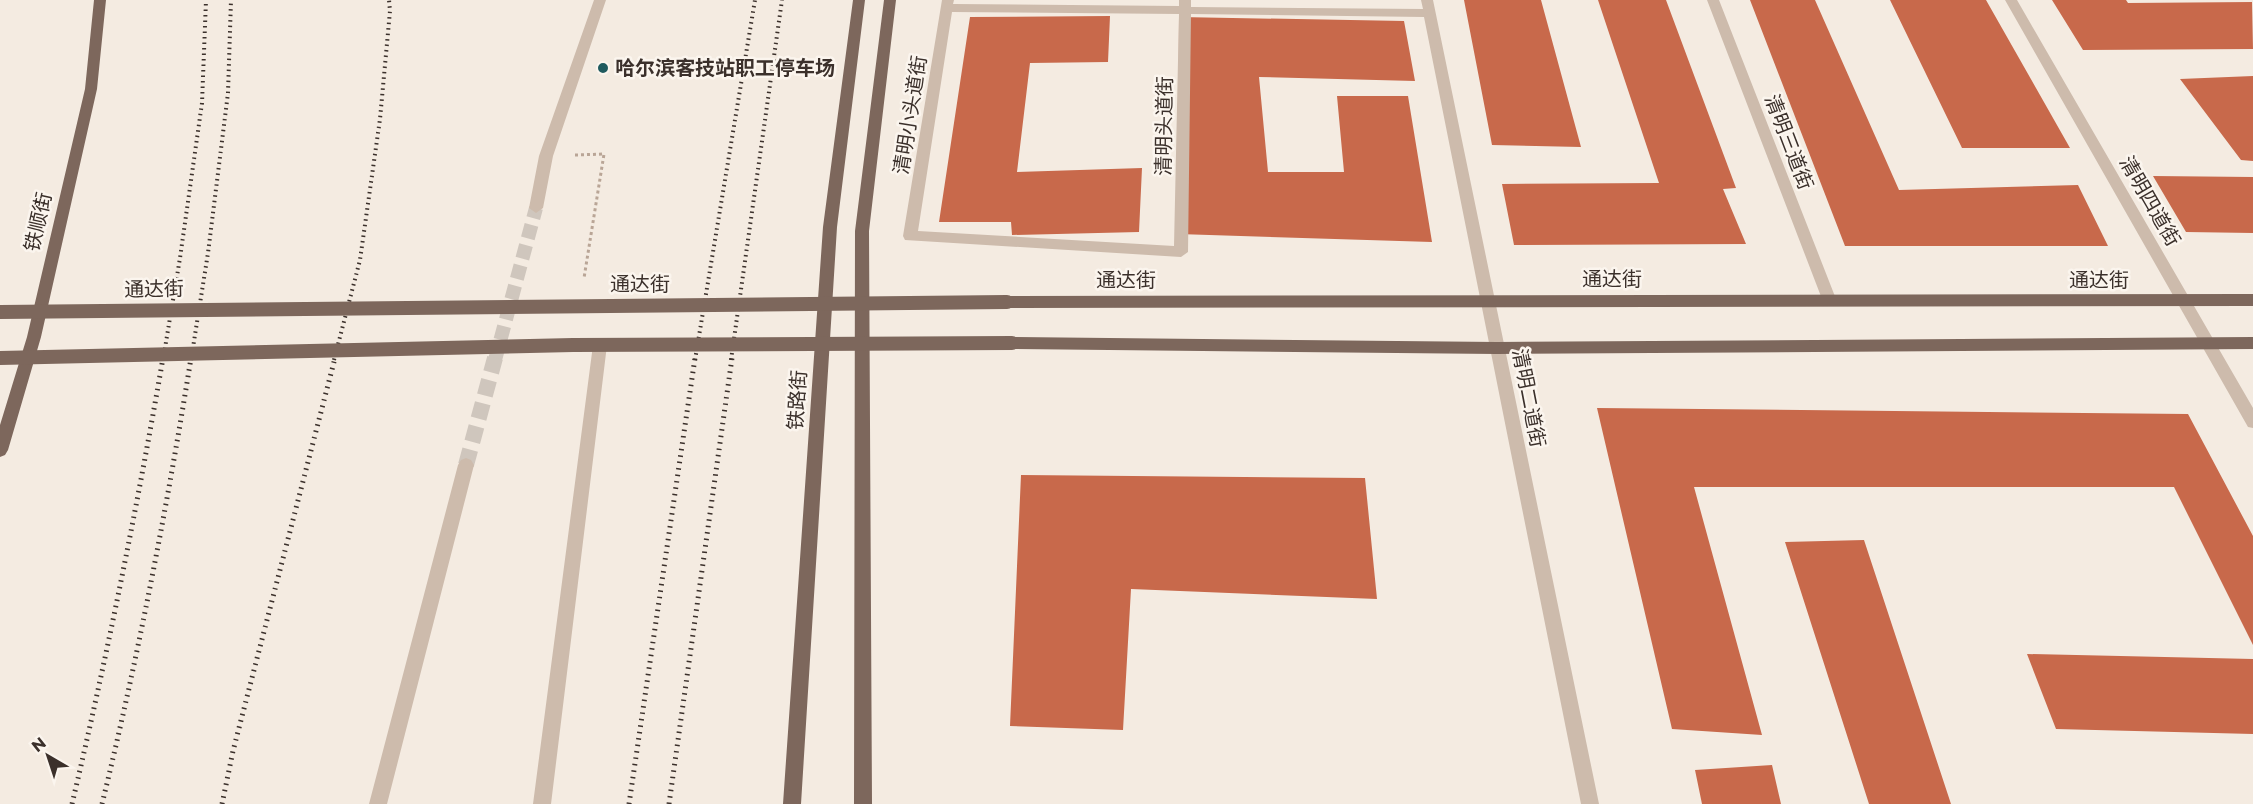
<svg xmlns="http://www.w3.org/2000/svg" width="2253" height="804" viewBox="0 0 2253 804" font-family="Montserrat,'Noto Sans SC',sans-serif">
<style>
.building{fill:#c8694b}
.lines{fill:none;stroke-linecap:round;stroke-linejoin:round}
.minor-tunnel-far1{stroke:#cfc6bd;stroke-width:14;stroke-dasharray:14 7;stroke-linecap:butt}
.minor-tunnel{stroke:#cfc6bd;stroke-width:16;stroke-dasharray:16 8;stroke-linecap:butt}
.path{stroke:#b9a596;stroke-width:3;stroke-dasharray:3 3;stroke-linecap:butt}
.minor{fill:#cdbbac;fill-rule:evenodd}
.major{fill:#7d675c;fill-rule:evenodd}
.rail-far1{stroke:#3b302b;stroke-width:4;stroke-dasharray:1.5 4;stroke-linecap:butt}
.rail{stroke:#3b302b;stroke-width:5;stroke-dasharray:1.5 5;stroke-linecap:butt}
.major-bridge{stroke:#7d675c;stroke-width:14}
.poi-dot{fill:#1f5a5e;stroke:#fbf5ee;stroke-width:2}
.labels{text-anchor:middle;stroke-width:5;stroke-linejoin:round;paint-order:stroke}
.poi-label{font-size:20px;font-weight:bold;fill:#3b302b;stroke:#fbf5ee;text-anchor:start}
.street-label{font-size:20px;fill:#3b302b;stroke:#fbf5ee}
</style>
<rect width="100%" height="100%" fill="#f4ebe1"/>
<!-- building -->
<path class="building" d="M 1464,0 L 1541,0 L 1581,147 L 1492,145 Z
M 1598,0 L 1666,0 L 1736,188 L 1723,189 L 1746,244 L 1514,245 L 1502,184 L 1659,183 Z
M 1750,0 L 1815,0 L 1899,190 L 2078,185 L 2108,246 L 1845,246 Z
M 1890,0 L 1986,0 L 2070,148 L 1962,148 Z
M 2052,0 L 2126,0 L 2128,3 L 2252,2 L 2253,49 L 2083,50 Z
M 1110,16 L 1108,62 L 1030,63 L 1017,172 L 1142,168 L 1139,232 L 1012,235 L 1011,222 L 939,222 L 970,17 Z
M 1179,17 L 1404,21 L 1415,81 L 1259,77 L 1268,172 L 1344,172 L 1337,96 L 1408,96 L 1432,242 L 1178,234 Z
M 2253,76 L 2253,161 L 2241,160 L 2180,79 Z
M 2153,176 L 2253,177 L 2253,233 L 2186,232 Z
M 1597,408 L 2188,414 L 2253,536 L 2253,645 L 2174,487 L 1694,487 L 1762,735 L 1672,729 Z
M 1021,475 L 1365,478 L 1377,599 L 1131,589 L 1123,730 L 1010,726 Z
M 1864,540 L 1951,804 L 1869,804 L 1785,542 Z
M 2027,654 L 2253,659 L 2253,734 L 2056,729 Z
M 1772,765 L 1781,804 L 1702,804 L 1695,770 Z"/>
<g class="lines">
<!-- minor-tunnel-far1 -->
<path class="minor-tunnel-far1" d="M 495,360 L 536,208"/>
<!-- minor-tunnel -->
<path class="minor-tunnel" d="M 466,465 L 495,358"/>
<!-- path -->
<path class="path" d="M 575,155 L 604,154 L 584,278"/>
<!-- minor -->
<path class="minor" d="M 594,0 L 606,0 L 553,156 L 543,208 L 536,213 L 529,208 L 539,156 Z
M 942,0 L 954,0 L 953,4 L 1179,6 L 1179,0 L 1191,0 L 1191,7 L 1423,9 L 1421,0 L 1433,0 L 1599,804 L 1581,804 L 1424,17 L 1191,14 L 1188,252 L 1181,257 L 905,240 L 903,236 ZM 952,12 L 1179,14 L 1174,246 L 918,231 Z
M 1707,0 L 1719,0 L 1836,299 L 1834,303 L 1824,303 L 1822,299 Z
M 2005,0 L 2017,0 L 2253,408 L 2253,428 L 2248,427 Z
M 600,339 L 605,341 L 607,345 L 551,804 L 533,804 L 593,345 L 595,341 Z
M 466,458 L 471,460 L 474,465 L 387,804 L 369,804 L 458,465 L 461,460 Z"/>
<!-- major -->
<path class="major" d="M 94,0 L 106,0 L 97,89 L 41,337 L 8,450 L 5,455 L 0,457 L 0,425 L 27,337 L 85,89 Z
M 853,0 L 865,0 L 837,227 L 801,804 L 783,804 L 823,227 Z
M 884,0 L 896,0 L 869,231 L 872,804 L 854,804 L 855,231 Z
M 2253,294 L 2253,306 L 1007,308 L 1002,306 L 1000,302 L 1002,298 L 1007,296 Z
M 1012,337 L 1497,342 L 2253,337 L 2253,349 L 1497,354 L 1012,349 L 1007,347 L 1005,343 L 1007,339 Z"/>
<!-- rail-far1 -->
<path class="rail-far1" d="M 163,360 L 180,258 L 202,103 L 206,0
M 191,360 L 208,253 L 228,93 L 231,0
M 334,360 L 360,260 L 380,119 L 390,11 L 389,0
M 695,360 L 755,0
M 731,360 L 782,0"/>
<!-- rail -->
<path class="rail" d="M 72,804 C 107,656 137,508 163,358
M 102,804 C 138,657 167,508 191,358
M 222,804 L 233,751 L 335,358
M 629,804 L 695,358
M 669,804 L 732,358"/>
<!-- major-bridge -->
<path class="major-bridge" d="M 0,312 L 1007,302
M 0,358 L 573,345 L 1012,343"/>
</g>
<!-- markers -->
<circle class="poi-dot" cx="603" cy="68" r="6"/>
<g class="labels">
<!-- poi labels -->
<g class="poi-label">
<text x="615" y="75">哈尔滨客技站职工停车场</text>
</g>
<!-- street labels -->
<g class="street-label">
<text transform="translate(910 115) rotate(-81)" y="7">清明小头道街</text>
<text transform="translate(1164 126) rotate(-89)" y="7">清明头道街</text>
<text transform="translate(1789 142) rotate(69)" y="7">清明三道街</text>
<text transform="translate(2150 201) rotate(60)" y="7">清明四道街</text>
<text transform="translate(38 222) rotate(-77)" y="7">铁顺街</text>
<text x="1612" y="286">通达街</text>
<text x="1126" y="287">通达街</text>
<text x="2099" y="287">通达街</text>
<text x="640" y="291">通达街</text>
<text transform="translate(154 289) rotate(-1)" y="7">通达街</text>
<text transform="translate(1529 398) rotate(79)" y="7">清明二道街</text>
<text transform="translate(797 400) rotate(-86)" y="7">铁路街</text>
</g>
</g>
<!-- north arrow -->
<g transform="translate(48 756) rotate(321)" stroke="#fbf5ee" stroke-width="4.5" paint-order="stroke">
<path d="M0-4.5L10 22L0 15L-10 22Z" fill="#3b302b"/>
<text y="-9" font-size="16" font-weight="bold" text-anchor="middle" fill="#3b302b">N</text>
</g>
</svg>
